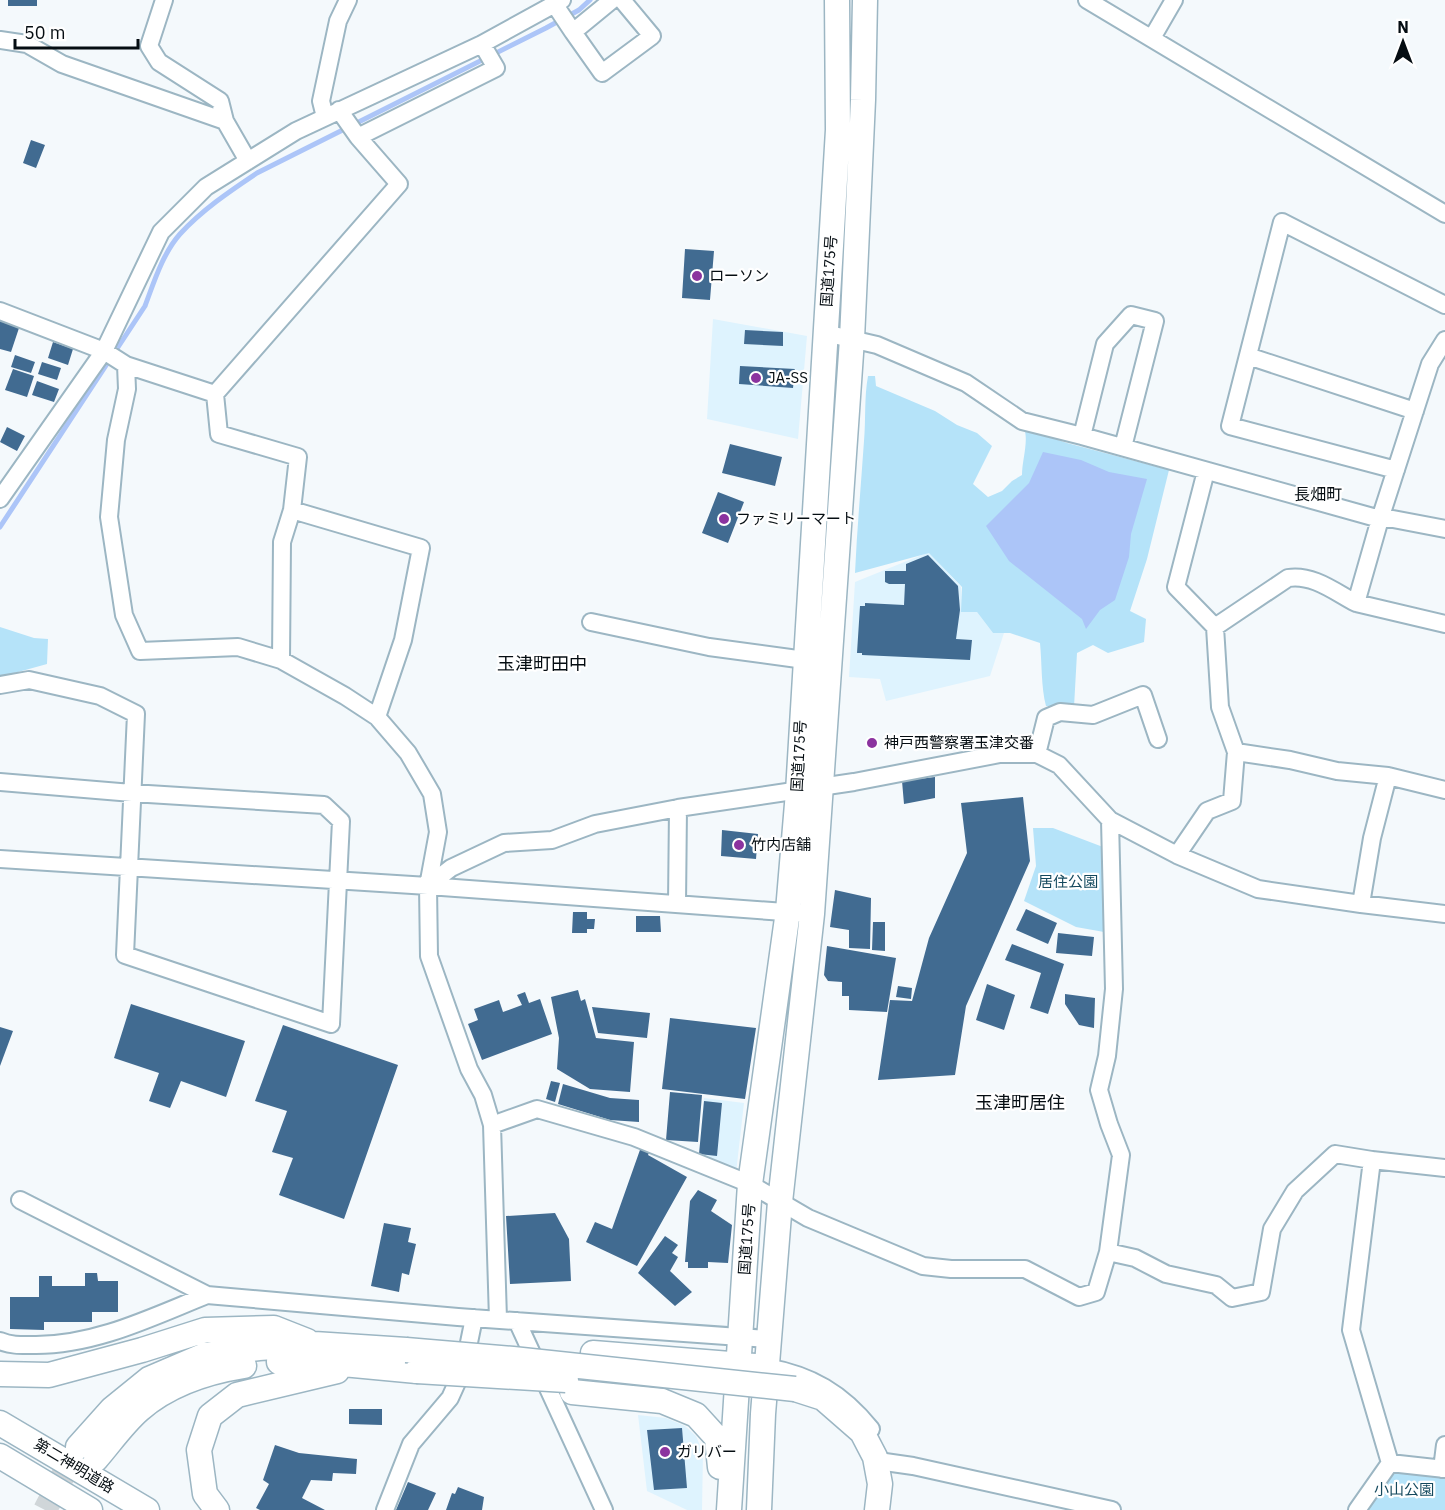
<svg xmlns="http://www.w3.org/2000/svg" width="1445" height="1510" viewBox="0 0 1445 1510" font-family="'IBM Plex Sans','Noto Sans JP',sans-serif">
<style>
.built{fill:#def3fe}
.green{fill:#b5e3f9}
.water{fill:#acc5f8}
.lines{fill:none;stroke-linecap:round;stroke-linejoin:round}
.stream{stroke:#acc5f8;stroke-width:5}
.building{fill:#416b91}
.highway-tunnel{stroke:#d0d6d9;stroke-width:24;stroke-dasharray:24 12;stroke-linecap:butt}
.minor-casing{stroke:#9cb6c3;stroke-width:20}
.highway-casing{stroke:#9cb6c3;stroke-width:27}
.minor{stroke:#fff;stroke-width:16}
.highway{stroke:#fff;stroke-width:24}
.highway-bridge-casing{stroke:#9cb6c3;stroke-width:27;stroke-linecap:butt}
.highway-bridge{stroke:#fff;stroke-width:24}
.poi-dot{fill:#8b339f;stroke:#fff;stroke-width:2}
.labels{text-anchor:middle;stroke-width:4.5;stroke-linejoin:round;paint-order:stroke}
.street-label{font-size:15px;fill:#050d12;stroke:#fff}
.poi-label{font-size:15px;fill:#050d12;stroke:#fff;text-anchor:start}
.park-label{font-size:15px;fill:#14495e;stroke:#fff}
.neighbourhood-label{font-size:16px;fill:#050d12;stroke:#fff}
.quarter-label{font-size:18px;fill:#050d12;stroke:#fff}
</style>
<rect width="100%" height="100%" fill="#f4f9fc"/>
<!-- built -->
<path class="built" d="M 713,319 L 807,336 L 798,439 L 707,419 Z
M 929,552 L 961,587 L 962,612 L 977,612 L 993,633 L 1004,633 L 990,676 L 886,701 L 880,679 L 849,677 L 855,582 Z
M 704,1098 L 744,1103 L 736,1173 L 699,1156 Z
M 638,1415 L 666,1418 L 685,1426 L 696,1436 L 703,1453 L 702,1510 L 687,1510 L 647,1491 Z"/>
<!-- green -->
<path class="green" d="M 868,376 L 875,376 L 876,386 L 935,411 L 957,425 L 977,433 L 992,446 L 973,484 L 988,497 L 1002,491 L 1012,481 L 1022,475 C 1022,460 1029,441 1024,428 L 1067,443 L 1169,470 L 1147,559 L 1130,611 L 1146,619 L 1144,642 L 1108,653 L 1093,645 L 1077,653 L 1074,707 L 1046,706 C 1041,687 1042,663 1040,643 L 1010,633 L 993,633 L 977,612 L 961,612 L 962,587 L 929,553 L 855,573 C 857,529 861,485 864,441 C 866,419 864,398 868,376 Z
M 0,627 L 34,638 L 48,639 L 47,664 L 0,677 Z
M 1033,828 L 1053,828 L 1103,847 L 1104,932 L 1076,927 L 1024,901 L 1036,866 Z
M 1398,1471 L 1445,1476 L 1445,1510 L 1362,1510 L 1389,1475 Z"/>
<!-- water -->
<path class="water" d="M 1043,452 L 1081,460 L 1109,472 L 1147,479 L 1131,534 L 1129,557 L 1115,600 L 1100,610 L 1086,629 L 1082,619 L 1009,561 L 986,526 L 1029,483 Z"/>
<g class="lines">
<!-- stream -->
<path class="stream" d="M 0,527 L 145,306 C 154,282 163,253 180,234 C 202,210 230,191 257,173 L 546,28 L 579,10 L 590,0"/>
</g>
<!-- building -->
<path class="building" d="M 8,0 L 37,0 L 37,6 L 8,6 Z
M 31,140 L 45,145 L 36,168 L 23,163 Z
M 685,249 L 714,251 L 710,300 L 682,298 Z
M 0,321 L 19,328 L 11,352 L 0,349 Z
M 745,330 L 783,332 L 783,346 L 744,344 Z
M 53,342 L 73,349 L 68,365 L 48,358 Z
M 15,355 L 35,362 L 31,373 L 11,367 Z
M 42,362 L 61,368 L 57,380 L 38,374 Z
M 740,366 L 795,369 L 793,388 L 739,384 Z
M 13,369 L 34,376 L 27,397 L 5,390 Z
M 37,381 L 59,389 L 54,402 L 32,395 Z
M 7,427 L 25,436 L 17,451 L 0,442 Z
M 730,444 L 782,457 L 775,486 L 722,473 Z
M 718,492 L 744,502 L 728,543 L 702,533 Z
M 928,555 L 958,586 L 960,610 L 956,639 L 972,640 L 970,660 L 862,655 L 862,653 L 857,653 L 860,606 L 865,606 L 865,603 L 904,605 L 905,584 L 889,584 L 885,582 L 885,571 L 906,571 L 906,564 Z
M 935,777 L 935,798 L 904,804 L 902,781 Z
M 1023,797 L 1030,861 L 966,1006 L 955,1075 L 878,1080 L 890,1000 L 912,1001 L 929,938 L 967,853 L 961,803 Z
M 722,830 L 758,834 L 756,859 L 721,856 Z
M 835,890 L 871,898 L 870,949 L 849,948 L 849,930 L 830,927 Z
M 1026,909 L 1057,923 L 1048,944 L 1016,930 Z
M 573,912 L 587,912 L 587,919 L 595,919 L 594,929 L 587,929 L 587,933 L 572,933 Z
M 636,916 L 660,916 L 661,932 L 636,932 Z
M 873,922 L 885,922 L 885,951 L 872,950 Z
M 1058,933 L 1094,937 L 1092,956 L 1056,953 Z
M 1012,944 L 1064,964 L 1048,1014 L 1030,1008 L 1041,973 L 1005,960 Z
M 827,946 L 896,958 L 887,1012 L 849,1010 L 849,996 L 842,996 L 842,982 L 828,981 L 824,975 Z
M 987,984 L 1015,995 L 1004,1030 L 976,1020 Z
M 898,986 L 912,988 L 911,999 L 896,997 Z
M 578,990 L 581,1001 L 585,999 L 596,1038 L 634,1042 L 630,1092 L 590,1089 L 557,1069 L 559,1038 L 551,997 Z
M 525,992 L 529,1003 L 540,999 L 552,1034 L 482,1060 L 468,1024 L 478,1020 L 474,1009 L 499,1000 L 503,1012 L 522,1005 L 517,995 Z
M 1065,994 L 1095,998 L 1094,1028 L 1079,1025 L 1065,1004 Z
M 131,1004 L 245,1041 L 226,1097 L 181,1081 L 170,1108 L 149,1101 L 159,1073 L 114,1058 Z
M 592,1007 L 650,1013 L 647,1038 L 598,1033 Z
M 670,1018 L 756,1028 L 745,1099 L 662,1089 Z
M 283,1025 L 398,1065 L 344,1219 L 279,1195 L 293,1158 L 272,1152 L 287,1111 L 255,1101 Z
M 0,1027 L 13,1031 L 0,1066 Z
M 551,1081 L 560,1083 L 555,1102 L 546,1099 Z
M 563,1084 L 610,1098 L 639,1100 L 639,1122 L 610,1120 L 558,1104 Z
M 670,1092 L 702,1095 L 698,1142 L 666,1140 Z
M 704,1101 L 722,1103 L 717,1156 L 699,1154 Z
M 641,1147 L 651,1148 L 648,1155 L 687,1177 L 637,1266 L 586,1242 L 595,1222 L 612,1229 Z
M 698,1190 L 717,1200 L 711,1211 L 732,1225 L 728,1263 L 708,1262 L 708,1268 L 688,1268 L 688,1262 L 685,1262 L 690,1201 Z
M 555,1213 L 569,1239 L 571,1281 L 510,1284 L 506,1216 Z
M 384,1223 L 411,1228 L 408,1242 L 416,1244 L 409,1275 L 402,1273 L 399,1292 L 371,1286 Z
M 665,1236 L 678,1245 L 672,1253 L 678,1257 L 670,1271 L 692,1292 L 675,1306 L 638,1273 Z
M 85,1273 L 97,1273 L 98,1281 L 118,1281 L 118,1312 L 92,1312 L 92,1322 L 44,1322 L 44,1330 L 10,1329 L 10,1297 L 39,1297 L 39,1276 L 52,1276 L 52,1286 L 85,1286 Z
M 349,1409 L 382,1409 L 382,1425 L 349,1424 Z
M 682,1428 L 687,1488 L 654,1490 L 647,1430 Z
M 275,1445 L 299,1453 L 357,1459 L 356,1474 L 333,1473 L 332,1481 L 311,1480 L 302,1498 L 325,1510 L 260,1510 L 256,1508 L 269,1484 L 263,1480 Z
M 408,1482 L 436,1493 L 428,1510 L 396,1510 Z
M 458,1487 L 484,1497 L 482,1510 L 446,1510 L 452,1493 L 455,1494 Z"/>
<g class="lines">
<!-- highway-tunnel -->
<path class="highway-tunnel" d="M 45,1510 L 78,1447"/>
<defs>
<path id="minor" d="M 164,0 L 149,46 L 159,62 L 220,101 L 225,121
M 612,0 L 573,32 L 602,73 L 652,36 L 622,0
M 1087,0 L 1445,214
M 555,5 L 573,32
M 1152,38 L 1174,0
M 0,40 L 27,44 L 62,64 L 225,121 L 248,161
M 339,110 L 358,137
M 325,117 L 321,101 L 338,21 L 348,0
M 0,311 L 104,351 L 126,365 L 215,394 L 399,184 L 358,137 L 496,68 L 482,44
M 825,333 L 877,345 L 966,383 L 1022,421 L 1082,436 L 1380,519 L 1393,519 L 1445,529
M 1445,340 L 1430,364 L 1380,519 L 1356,603 L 1445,624
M 1248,356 L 1415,411
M 126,365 L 127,389 L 116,440 L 109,517 L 124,615 L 140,651 L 238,647 L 281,660 L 345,696 L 377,717 L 408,753 L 432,794 L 438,832 L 428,886 L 429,956 L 469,1069 L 483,1095 L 492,1125 L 498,1319
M 215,394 L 219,434 L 298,457 L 292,510 L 282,542 L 281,660
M 1082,436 L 1105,344 L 1131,315 L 1155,321 L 1123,447
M 1396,470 L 1230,426 L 1282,222 L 1445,305
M 1206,471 L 1176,587 L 1215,627 L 1288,578 C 1313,574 1335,592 1356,603
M 0,499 L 104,351 L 161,232 L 206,187 L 296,131 L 482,44 L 562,0
M 292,510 L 421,548 L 403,640 L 377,717
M 591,622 L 709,647 L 805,660
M 0,685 L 29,680 L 100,696 L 136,714 L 125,955 L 331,1024 L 341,821 L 324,805 L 132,793 L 0,782
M 1236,752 L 1290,760 L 1337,771 L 1388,776 L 1445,790
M 1037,754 L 1046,718 L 1060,712 L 1093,715 L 1143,695 L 1158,739
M 1177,855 L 1207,811 L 1232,801 L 1236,752 L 1220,707 L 1215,627
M 0,859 L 428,886 L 812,914
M 428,886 L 451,868 L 504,843 L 552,840 L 595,824 L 678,808 L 854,782 L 1000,754 L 1037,754 L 1059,765 L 1110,820 L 1177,855 L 1258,889 L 1361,904 L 1445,914
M 677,904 L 678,808
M 1361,904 L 1372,838 L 1388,776
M 492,1125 L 537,1109 L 634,1137 L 750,1184 L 808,1218 L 923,1266 L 951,1269 L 1025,1269 L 1079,1297 L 1096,1292 L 1108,1252 L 1121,1155 L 1109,1124 L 1099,1090 L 1107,1056 L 1114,989 L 1110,820
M 1445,1168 L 1372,1160 L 1351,1330 L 1390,1463 L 1445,1469
M 20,1200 L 207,1295 L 458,1317 L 769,1339
M 1108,1252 L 1135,1258 L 1166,1274 L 1216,1285 L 1232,1298 L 1261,1292 L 1272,1229 L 1295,1191 L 1335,1154 L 1372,1160
M 517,1321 L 604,1510
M 0,1341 C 12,1346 23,1345 36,1345 C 96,1345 152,1317 207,1295
M 766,1367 C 811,1375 842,1393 871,1429
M 885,1462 L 913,1466 L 1112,1510
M 1442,1469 L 1445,1445
M 385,1510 L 411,1444 L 450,1398 L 464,1367 L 474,1318
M 1357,1510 L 1390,1463"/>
<path id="highway" d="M 593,1353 L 755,1366
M 279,1362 L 311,1361 L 417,1371
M 0,1374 L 49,1375 L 142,1350 L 205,1330 L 274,1328 L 307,1341
M 795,1389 L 823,1398 L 862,1432 L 875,1457 L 880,1484 L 877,1510
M 572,1392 L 662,1401 L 696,1415 L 717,1438 L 720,1467
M 0,1423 L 147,1510
M 78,1447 L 112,1409 L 149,1379 L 205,1355 L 259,1348 L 314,1344 L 406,1350
M 0,1456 L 90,1510
M 96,1459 C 110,1443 123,1424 139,1410 C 169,1384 206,1372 244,1366
M 217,1510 L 205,1494 L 199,1450 L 210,1416 L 237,1395 L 337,1371
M 729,1510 L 750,1184 L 788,911 L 798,792 L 838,130 L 837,0
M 759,1510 L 763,1414 L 780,1202 L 812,914 L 852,339 L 863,100 L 865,0"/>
</defs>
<!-- minor casing -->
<use href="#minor" class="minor-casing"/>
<!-- highway casing -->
<use href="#highway" class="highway-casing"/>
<!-- minor -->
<use href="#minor" class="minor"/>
<!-- highway -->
<use href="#highway" class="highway"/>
<defs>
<path id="highway-bridge" d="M 406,1350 L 513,1359 L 795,1389
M 417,1371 L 566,1380"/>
</defs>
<!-- highway-bridge casing -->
<use href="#highway-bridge" class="highway-bridge-casing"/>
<!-- highway-bridge -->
<use href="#highway-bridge" class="highway-bridge"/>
</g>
<!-- markers -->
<g class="poi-dot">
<circle cx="697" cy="276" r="6"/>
<circle cx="756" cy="378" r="6"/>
<circle cx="724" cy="519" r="6"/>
<circle cx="872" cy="743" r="6"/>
<circle cx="739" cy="845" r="6"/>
<circle cx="665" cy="1452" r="6"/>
</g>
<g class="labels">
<!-- street labels -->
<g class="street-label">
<text transform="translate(829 271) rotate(-86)" y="5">国道175号</text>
<text transform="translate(799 756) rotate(-87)" y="5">国道175号</text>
<text transform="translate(747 1239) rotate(-86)" y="5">国道175号</text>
<text transform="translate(74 1466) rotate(31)" y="5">第二神明道路</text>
</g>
<!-- poi labels -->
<g class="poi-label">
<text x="709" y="281">ローソン</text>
<text x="768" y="383">JA-SS</text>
<text x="736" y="524">ファミリーマート</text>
<text x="884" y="748">神戸西警察署玉津交番</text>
<text x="751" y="850">竹内店舗</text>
<text x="677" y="1457">ガリバー</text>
</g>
<!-- park labels -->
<g class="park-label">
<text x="1068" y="887">居住公園</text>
<text x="1404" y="1495">小山公園</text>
</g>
<!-- neighbourhood labels -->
<g class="neighbourhood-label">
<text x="1318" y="500">長畑町</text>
</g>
<!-- quarter labels -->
<g class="quarter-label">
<text x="542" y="670">玉津町田中</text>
<text x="1020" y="1109">玉津町居住</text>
</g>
</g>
<!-- north arrow -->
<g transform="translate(1403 42)" stroke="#ffffff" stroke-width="4.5" paint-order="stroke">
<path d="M0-4.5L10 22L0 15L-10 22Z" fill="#050d12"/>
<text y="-9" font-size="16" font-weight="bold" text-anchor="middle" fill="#050d12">N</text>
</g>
<!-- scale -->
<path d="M15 39v9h123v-9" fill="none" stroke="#050d12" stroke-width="3"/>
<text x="24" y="39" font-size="18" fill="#050d12" stroke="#ffffff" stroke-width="4.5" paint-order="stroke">50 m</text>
</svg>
